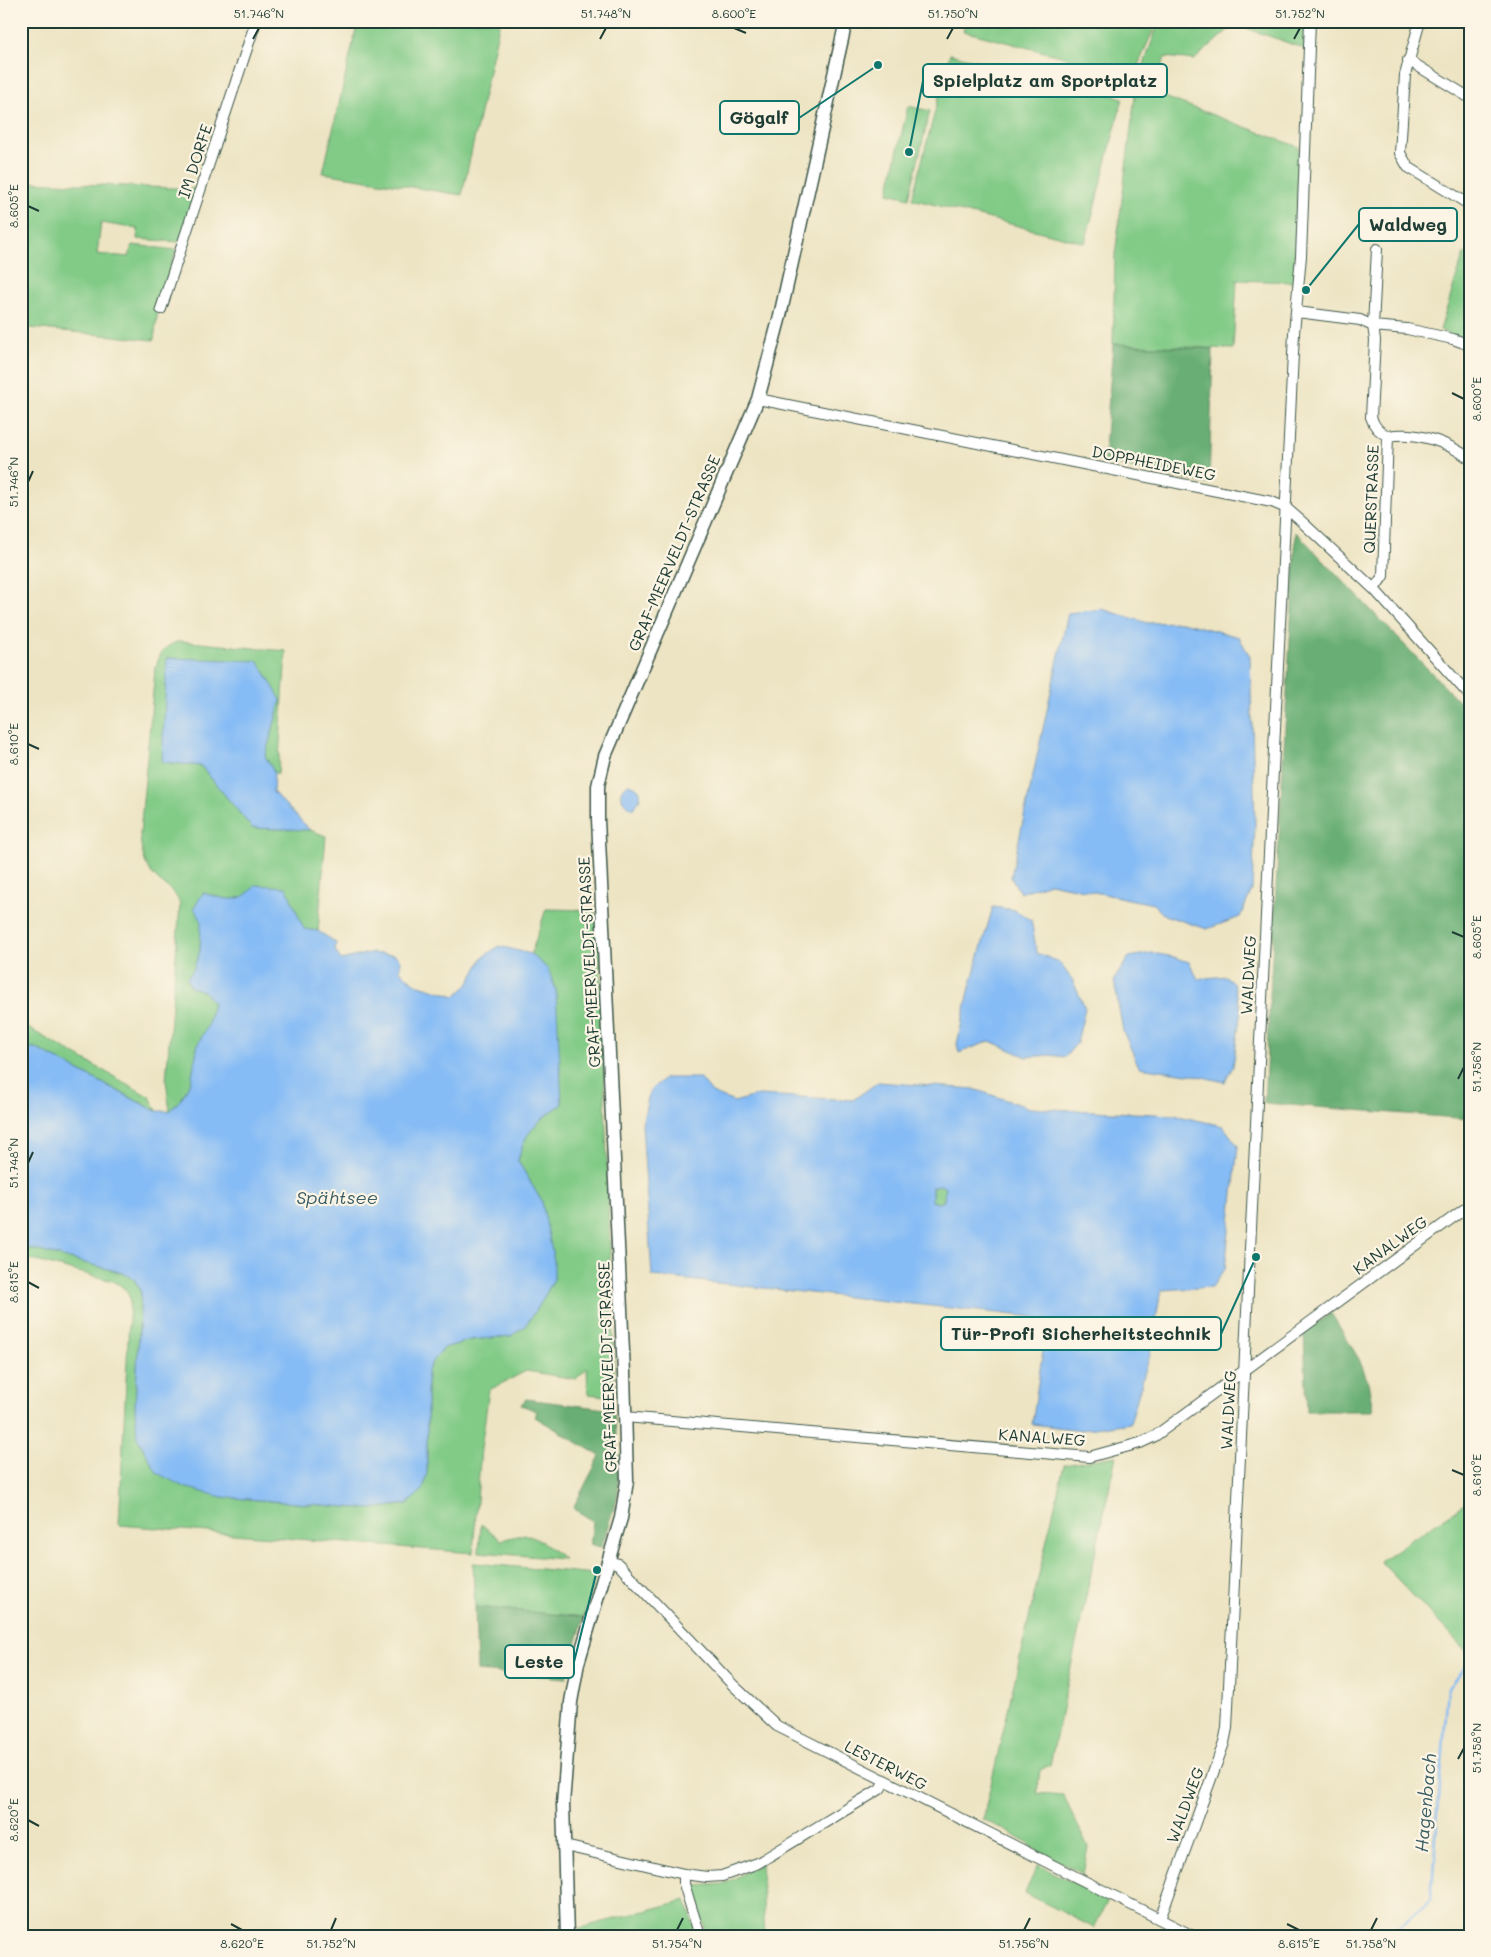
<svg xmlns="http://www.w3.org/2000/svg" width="1491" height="1957" viewBox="0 0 1491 1957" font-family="Mali,sans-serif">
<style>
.green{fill:#82cb87;stroke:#50845e}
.forest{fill:#69af74;stroke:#447654}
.water{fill:#86bcf5;stroke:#527c94;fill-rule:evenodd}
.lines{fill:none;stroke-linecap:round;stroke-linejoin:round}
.stream{stroke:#86bcf5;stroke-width:2.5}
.minor-casing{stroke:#3e5649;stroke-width:12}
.major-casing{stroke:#3e5649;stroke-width:15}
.minor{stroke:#fff;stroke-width:10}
.major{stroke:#fff;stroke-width:12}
.ticks{fill:none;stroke:#1f3d34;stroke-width:2}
.labels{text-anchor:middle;stroke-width:4.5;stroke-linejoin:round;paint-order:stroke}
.street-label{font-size:16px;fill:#1f3d34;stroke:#fcf5e5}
.water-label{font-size:18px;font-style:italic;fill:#395d64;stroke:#fcf5e5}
.leader{fill:none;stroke:#0f766e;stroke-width:2}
.callout-dot{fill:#0f766e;stroke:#fcf5e5;stroke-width:2}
.callout{fill:#fcf5e5;stroke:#0f766e;stroke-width:2}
.callout-label{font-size:18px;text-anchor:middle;font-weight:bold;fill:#1f3d34}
.neatline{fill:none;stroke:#1f3d34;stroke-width:2}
.ticks-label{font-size:12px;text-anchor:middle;fill:#1f3d34}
</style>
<rect width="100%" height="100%" fill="#fcf5e5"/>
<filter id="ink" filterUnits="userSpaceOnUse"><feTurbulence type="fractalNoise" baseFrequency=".02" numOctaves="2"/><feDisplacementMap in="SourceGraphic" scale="10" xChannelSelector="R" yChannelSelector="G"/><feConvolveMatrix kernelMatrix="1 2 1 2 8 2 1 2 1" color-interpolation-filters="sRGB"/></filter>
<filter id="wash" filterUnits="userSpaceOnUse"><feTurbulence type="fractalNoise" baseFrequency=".0096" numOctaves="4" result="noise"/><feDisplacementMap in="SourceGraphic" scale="20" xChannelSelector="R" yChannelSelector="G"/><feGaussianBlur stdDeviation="1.12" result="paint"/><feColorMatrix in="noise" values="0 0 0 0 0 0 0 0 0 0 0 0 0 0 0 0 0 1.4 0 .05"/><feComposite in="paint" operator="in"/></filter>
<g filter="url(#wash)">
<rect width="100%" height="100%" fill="#ede4c3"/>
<!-- green -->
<path class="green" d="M 358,21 L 500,21 L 462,195 L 323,173 Z
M 966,21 L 1157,21 L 1134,75 L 963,31 Z
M 1159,21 L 1306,21 L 1305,49 L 1235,24 L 1194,60 L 1165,57 L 1154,93 L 1299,147 L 1294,282 L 1237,280 L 1233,349 L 1113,344 L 1115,255 L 1136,88 Z
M 950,54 L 1123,98 L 1085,243 L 912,199 Z
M 908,106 L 930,111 L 909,198 L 888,193 Z
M 29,182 L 196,189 L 180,242 L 137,239 L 138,229 L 101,223 L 97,254 L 129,257 L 132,245 L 176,250 L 158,309 L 154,340 L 21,327 L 21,220 Z
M 1464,253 L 1470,256 L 1470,344 L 1440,330 Z
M 179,641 L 286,651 L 278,774 L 274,772 L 265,756 L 281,700 L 162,762 L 201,766 L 252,828 L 310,830 L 326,836 L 318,931 L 304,930 L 246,896 L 230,900 L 203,893 L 200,951 L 190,987 L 204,991 L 213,1003 L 208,1025 L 198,1044 L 191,1081 L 182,1098 L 170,1111 C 168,1100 168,1091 166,1081 L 180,905 C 176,891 167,888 157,879 C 144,867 141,851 140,834 L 155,670 C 160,653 161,648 179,641 Z
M 546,909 L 591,910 L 596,914 L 599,922 L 615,1397 L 588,1394 L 587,1368 L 576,1379 L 526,1371 L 489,1390 L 481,1448 L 473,1553 L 119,1525 L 130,1299 C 127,1289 122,1286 113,1281 L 21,1257 L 21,1246 L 123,1273 L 135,1280 L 141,1293 L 135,1408 L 222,1497 L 371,1509 L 408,1504 L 427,1472 L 427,1372 L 433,1360 L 444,1348 L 470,1340 L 511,1336 L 525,1326 L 539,1306 L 554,1279 L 542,1202 L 518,1161 C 525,1129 536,1123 562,1104 L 548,969 L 531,954 Z
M 21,1024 L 150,1097 L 157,1111 L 35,1048 L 21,1048 Z
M 940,1185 L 945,1187 L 944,1202 L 938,1203 L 932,1201 L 932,1187 Z
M 1116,1456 L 1050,1765 L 1040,1770 L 1037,1793 L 1063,1795 L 1088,1847 L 1083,1874 L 1029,1846 L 1029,1843 L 983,1819 L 1064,1465 Z
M 1470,1500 L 1470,1655 L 1380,1561 Z
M 481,1524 L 501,1540 L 525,1534 L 544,1543 L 564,1559 L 479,1552 Z
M 473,1563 L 596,1574 L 584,1617 L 475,1607 Z
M 761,1863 L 765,1936 L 707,1936 L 693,1886 L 725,1884 Z
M 1038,1865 L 1108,1900 L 1094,1928 L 1025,1893 Z
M 686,1900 L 697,1936 L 574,1936 L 573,1930 Z"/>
<!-- forest -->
<path class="forest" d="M 1113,344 L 1213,349 L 1209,484 L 1104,462 Z
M 1296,532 L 1470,713 L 1470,1119 L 1264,1103 Z
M 1331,1313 L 1359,1359 L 1368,1382 L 1373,1411 L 1307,1411 L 1304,1332 Z
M 526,1399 L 614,1410 L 618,1455 L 618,1495 L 601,1548 L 590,1544 L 593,1521 L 573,1508 L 600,1456 L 535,1417 L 537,1411 L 521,1405 Z
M 475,1607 L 584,1617 L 566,1678 L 477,1671 Z"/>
<!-- water -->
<path class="water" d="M 1102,609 L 1148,623 L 1182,622 L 1239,637 L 1250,657 L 1255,823 L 1252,890 L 1240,917 L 1207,929 L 1164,915 L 1153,904 L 1050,883 L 1020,893 L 1011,877 L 1068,613 Z
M 167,658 L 258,661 L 281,700 L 265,756 L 274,772 L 273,792 L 310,830 L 252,828 L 201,766 L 162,762 Z
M 628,784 C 645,787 642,799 633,809 C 625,805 621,801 621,791 Z
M 256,885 L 286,887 L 304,929 L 318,931 L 336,943 L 335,950 L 341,960 L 369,953 L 395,955 L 400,960 L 400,971 L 416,984 L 455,996 L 468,985 L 483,957 L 499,946 L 531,954 L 548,969 L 556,990 L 562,1104 C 537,1122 525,1130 518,1161 L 542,1202 L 554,1261 L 554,1279 L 539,1306 L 525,1326 L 511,1336 L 470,1340 L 444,1348 L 433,1360 L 427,1372 L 427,1472 L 423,1490 L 407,1504 L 371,1509 L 222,1497 L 184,1487 L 157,1473 L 137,1437 L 135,1408 L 141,1293 L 135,1280 L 123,1273 L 21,1246 L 21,1048 L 35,1048 L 156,1111 L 170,1111 L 182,1098 L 191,1081 L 198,1044 L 208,1025 L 213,1003 L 204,991 L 190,987 L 187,978 L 193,970 L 200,951 L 201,920 L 194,908 L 203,893 C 227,899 238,906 256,885 Z
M 993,907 L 1015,910 L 1031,920 L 1037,953 L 1059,962 L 1073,981 L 1085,1008 L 1077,1043 L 1065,1057 L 1049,1055 L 1027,1057 L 990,1041 L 959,1053 L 957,1044 L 970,987 Z
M 1152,953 L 1174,957 L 1189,962 L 1198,979 L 1226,976 L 1234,985 L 1241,1010 L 1233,1066 L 1225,1082 L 1194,1075 L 1139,1067 L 1123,1031 L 1114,980 L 1129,957 Z
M 665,1078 L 700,1078 L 712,1093 L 734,1102 L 759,1095 L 853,1100 L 878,1082 L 974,1089 L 1030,1108 L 1174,1115 L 1223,1126 L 1238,1146 L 1225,1269 L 1212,1287 L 1161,1290 L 1150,1354 L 1130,1423 L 1081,1430 L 1032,1424 L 1046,1330 L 1034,1317 L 652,1276 L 642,1124 L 650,1090 ZM 940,1185 L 945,1187 L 944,1201 L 938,1203 L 932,1201 L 932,1187 Z"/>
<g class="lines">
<!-- stream -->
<path class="stream" d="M 1389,1936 L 1431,1899 L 1448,1688 L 1470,1661"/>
</g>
</g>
<g filter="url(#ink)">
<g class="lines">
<defs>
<path id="minor" d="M 1420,21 L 1405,75 L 1400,153 L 1408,167 L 1470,205
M 1408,60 L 1470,98
M 161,309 L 256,21
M 1297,312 L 1360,320 L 1373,326 L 1407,329 L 1453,339 L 1470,345
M 758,399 L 1272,502 L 1286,508 L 1301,521 L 1374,589 L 1470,696
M 1388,436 C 1417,431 1448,442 1470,459
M 1374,589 L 1383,576 L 1388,436 C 1379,432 1374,427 1371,417 L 1375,340 L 1373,326 L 1377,249
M 625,1417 L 1089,1457 L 1140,1443 L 1155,1436 L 1470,1205
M 609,1561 L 618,1564 L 733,1685 L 777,1726 L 1193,1936
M 565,1846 L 684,1874 L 707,1877 L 722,1876 L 758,1863 L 880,1789 L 885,1781
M 684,1874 L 684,1884 L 700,1936
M 1160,1919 L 1224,1743 L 1227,1728 L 1294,333 L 1301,256 L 1310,21"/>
<path id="major" d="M 567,1936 L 563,1804 L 571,1702 L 578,1663 L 621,1518 L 627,1481 L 624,1373 L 598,819 L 598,786 L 605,756 L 758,399 L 780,316 L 846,21"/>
</defs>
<!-- minor casing -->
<use href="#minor" class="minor-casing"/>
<!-- major casing -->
<use href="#major" class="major-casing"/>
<!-- minor -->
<use href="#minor" class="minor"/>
<!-- major -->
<use href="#major" class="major"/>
</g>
</g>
<!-- ticks -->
<path class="ticks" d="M 734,28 L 746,33M 253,39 L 259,28M 600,39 L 606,28M 947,39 L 953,28M 1294,39 L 1300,28M 28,206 L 39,211M 1452,393 L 1464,399M 28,482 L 33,471M 28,744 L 39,749M 1452,932 L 1464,937M 1458,1079 L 1464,1067M 28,1163 L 33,1152M 28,1282 L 39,1288M 1452,1470 L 1464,1475M 1458,1759 L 1464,1748M 28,1820 L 39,1826M 231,1924 L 242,1930M 1287,1924 L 1299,1930M 331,1930 L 336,1918M 677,1930 L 683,1918M 1024,1930 L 1030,1918M 1371,1930 L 1377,1918"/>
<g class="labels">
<!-- street labels -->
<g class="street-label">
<text transform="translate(195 161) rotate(-72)" y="6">IM DORFE</text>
<text transform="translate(1154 463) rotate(11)" y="6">DOPPHEIDEWEG</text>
<text transform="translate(1371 499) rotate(-88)" y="6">QUERSTRASSE</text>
<text transform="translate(674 553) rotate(-67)" y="6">GRAF-MEERVELDT-STRASSE</text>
<text transform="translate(589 962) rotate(-93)" y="6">GRAF-MEERVELDT-STRASSE</text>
<text transform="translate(1248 975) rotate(-87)" y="6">WALDWEG</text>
<text transform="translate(1390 1245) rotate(-36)" y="6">KANALWEG</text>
<text transform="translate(607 1367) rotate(-92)" y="6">GRAF-MEERVELDT-STRASSE</text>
<text transform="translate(1228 1410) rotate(-87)" y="6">WALDWEG</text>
<text transform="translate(1042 1437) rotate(4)" y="6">KANALWEG</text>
<text transform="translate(886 1765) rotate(27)" y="6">LESTERWEG</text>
<text transform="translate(1185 1805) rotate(-70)" y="6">WALDWEG</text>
</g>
<!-- water labels -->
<g class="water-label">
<text x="337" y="1204">Spähtsee</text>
<text transform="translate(1426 1803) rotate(-85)" y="6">Hagenbach</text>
</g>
</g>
<!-- callouts -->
<path class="leader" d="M909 152L923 81M878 65L799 118M1306 290L1359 224M1256 1257L1221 1334M597 1570L574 1662"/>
<g class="callout-dot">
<circle cx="909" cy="152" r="5"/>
<circle cx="878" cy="65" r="5"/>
<circle cx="1306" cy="290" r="5"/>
<circle cx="1256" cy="1257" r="5"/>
<circle cx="597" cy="1570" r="5"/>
</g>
<g class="callout">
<rect x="923" y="64" width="244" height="33" rx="5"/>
<rect x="720" y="101" width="79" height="33" rx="5"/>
<rect x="1359" y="208" width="98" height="33" rx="5"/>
<rect x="941" y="1317" width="280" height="33" rx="5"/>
<rect x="505" y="1645" width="69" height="33" rx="5"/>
</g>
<g class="callout-label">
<text x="1045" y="87">Spielplatz am Sportplatz</text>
<text x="759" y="124">Gögalf</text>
<text x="1408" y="231">Waldweg</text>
<text x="1081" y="1340">Tür-Profi Sicherheitstechnik</text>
<text x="539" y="1668">Leste</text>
</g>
<!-- margin -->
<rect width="1491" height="1957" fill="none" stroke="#fcf5e5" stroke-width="55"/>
<rect x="28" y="28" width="1436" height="1902" class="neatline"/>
<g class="ticks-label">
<text x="259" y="18">51.746°N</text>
<text x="606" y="18">51.748°N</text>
<text x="734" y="18">8.600°E</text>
<text x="953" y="18">51.750°N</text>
<text x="1300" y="18">51.752°N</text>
<text transform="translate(14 206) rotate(-90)" y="4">8.605°E</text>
<text transform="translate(1477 399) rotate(-90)" y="4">8.600°E</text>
<text transform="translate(14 482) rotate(-90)" y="4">51.746°N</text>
<text transform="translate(14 744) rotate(-90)" y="4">8.610°E</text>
<text transform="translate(1477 937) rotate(-90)" y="4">8.605°E</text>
<text transform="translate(1477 1067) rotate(-90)" y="4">51.756°N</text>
<text transform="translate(14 1163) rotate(-90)" y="4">51.748°N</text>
<text transform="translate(14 1282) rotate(-90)" y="4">8.615°E</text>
<text transform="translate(1477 1475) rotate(-90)" y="4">8.610°E</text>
<text transform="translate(1477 1748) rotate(-90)" y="4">51.758°N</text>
<text transform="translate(14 1820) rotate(-90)" y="4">8.620°E</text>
<text x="242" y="1948">8.620°E</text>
<text x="331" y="1948">51.752°N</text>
<text x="677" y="1948">51.754°N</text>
<text x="1024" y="1948">51.756°N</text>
<text x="1299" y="1948">8.615°E</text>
<text x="1371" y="1948">51.758°N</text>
</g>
</svg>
